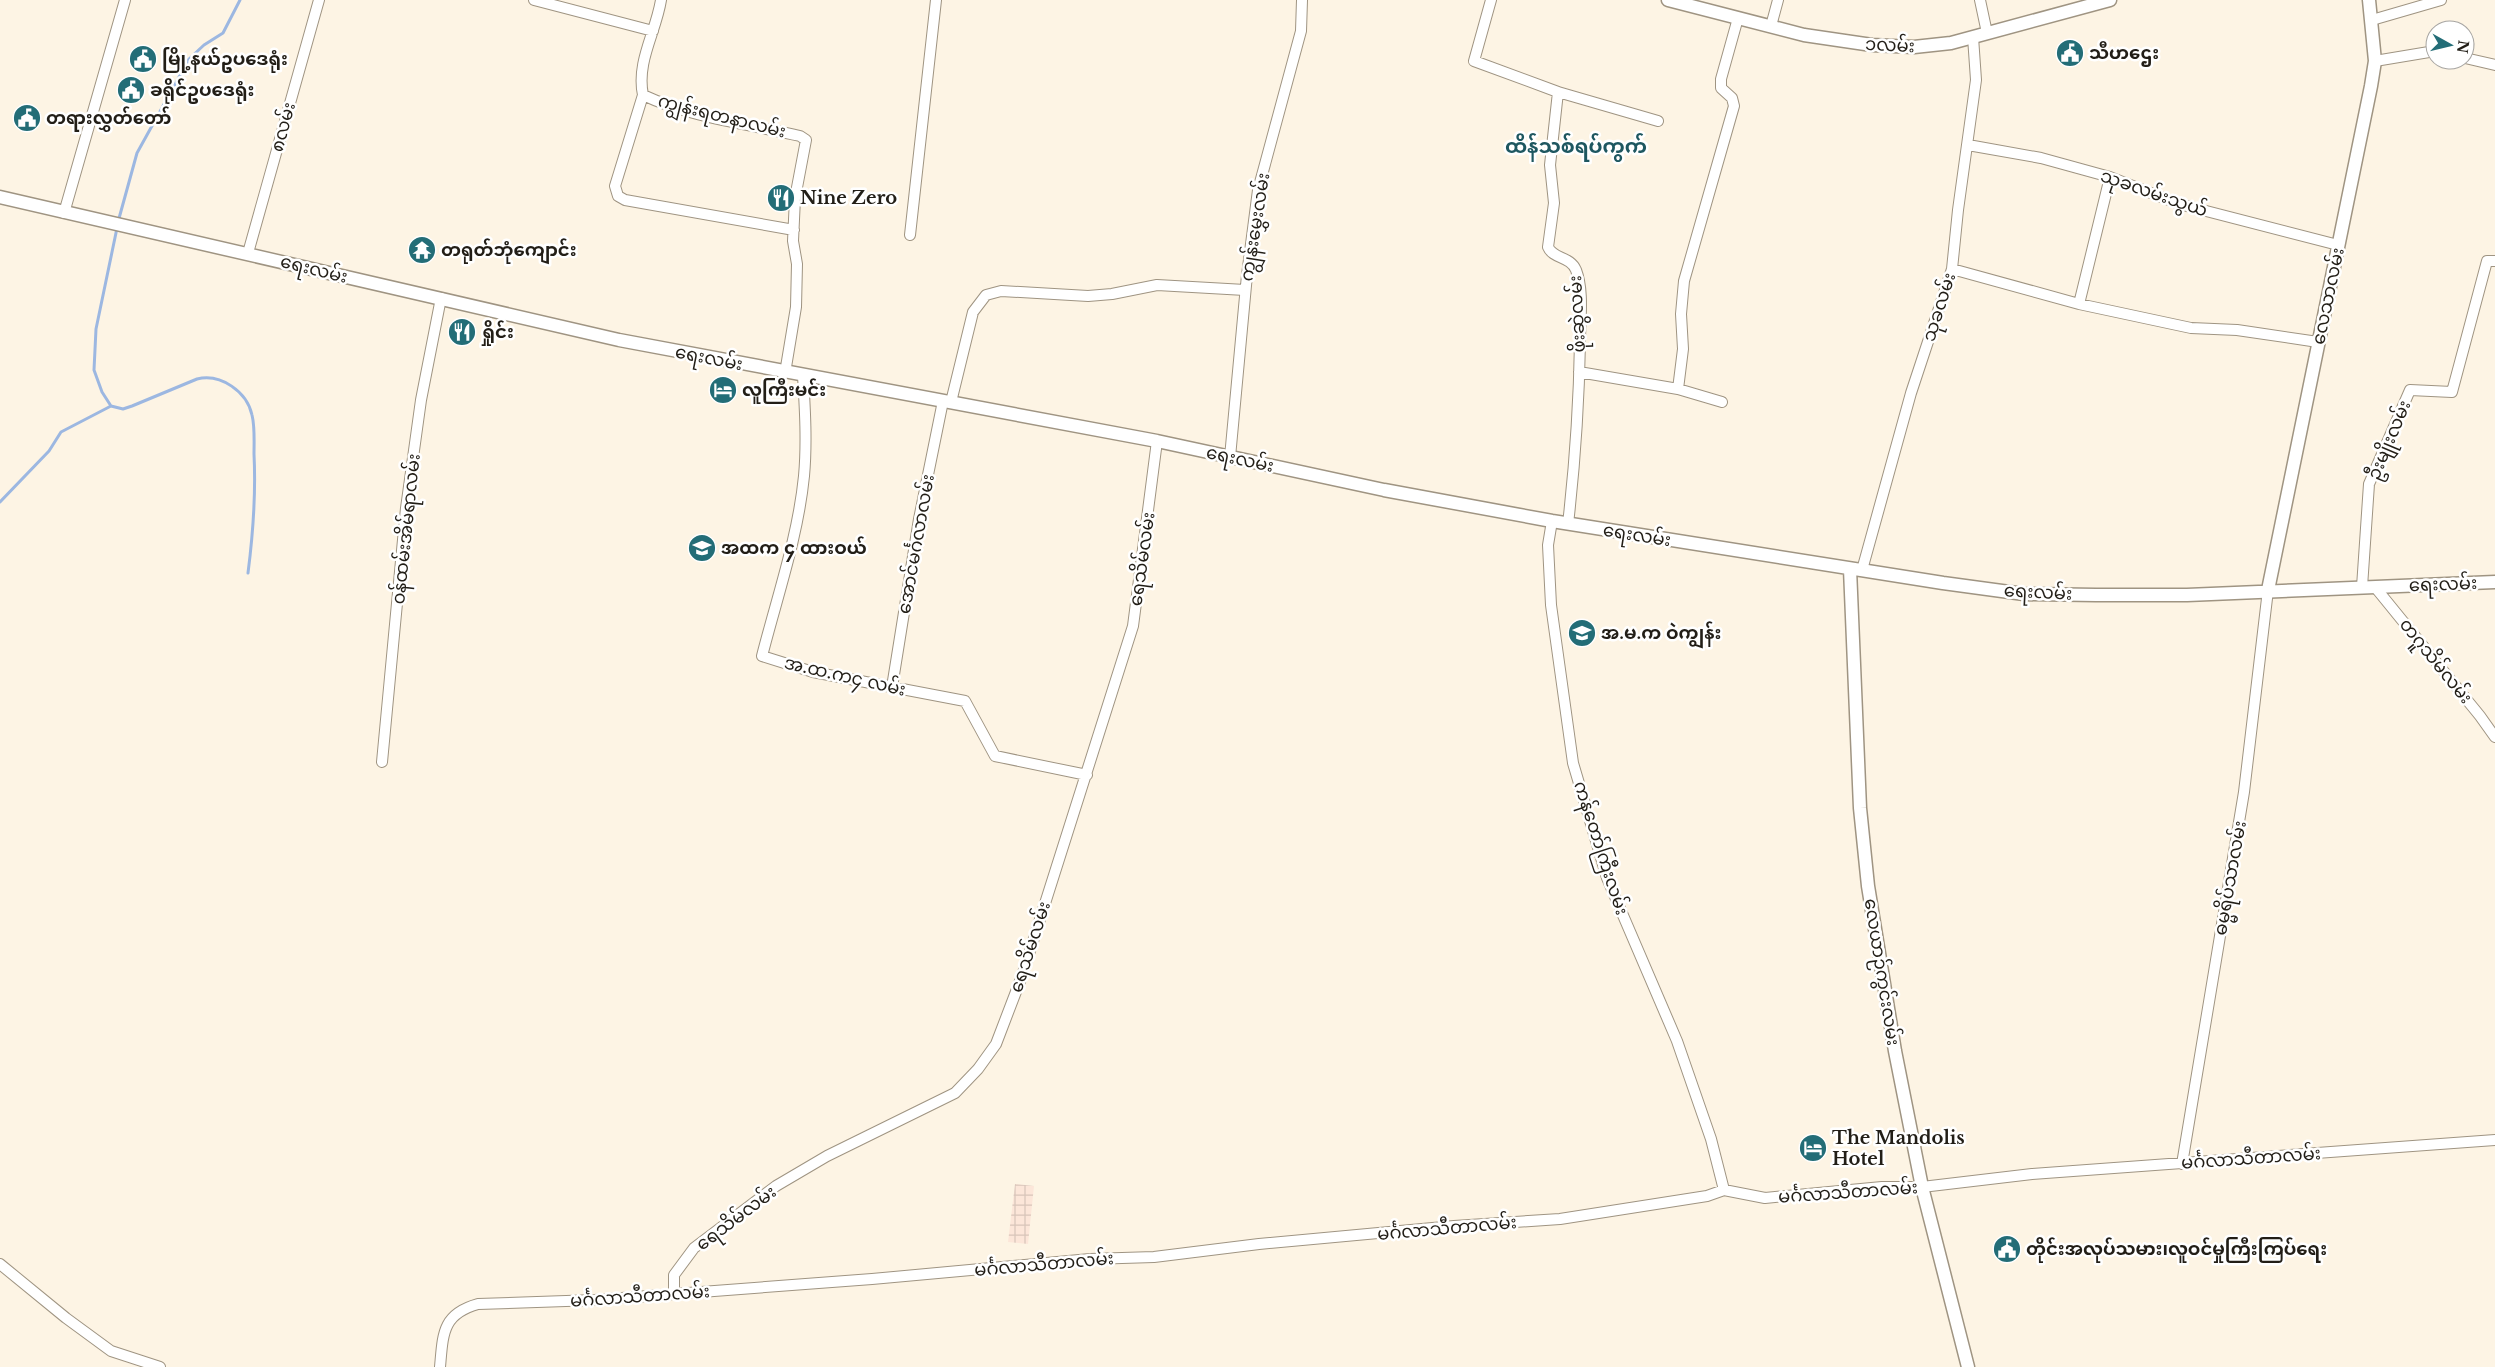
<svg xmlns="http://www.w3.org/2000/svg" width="2495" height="1367" viewBox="0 0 2495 1367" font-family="'Libre Baskerville','Noto Sans Myanmar',serif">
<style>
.industrial{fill:url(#industrial-grid)}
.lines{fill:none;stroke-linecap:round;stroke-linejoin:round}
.stream{stroke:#9cb7e1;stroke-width:3}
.minor-casing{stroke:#9f9482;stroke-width:12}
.tertiary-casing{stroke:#9f9482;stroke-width:15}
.minor{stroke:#fff;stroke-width:10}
.tertiary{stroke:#fff;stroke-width:12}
.labels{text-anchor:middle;stroke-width:5;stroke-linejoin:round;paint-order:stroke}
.street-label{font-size:18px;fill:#221e17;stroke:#fff}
.poi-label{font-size:18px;font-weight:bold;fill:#221e17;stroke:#fff;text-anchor:start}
.quarter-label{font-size:20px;font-weight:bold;fill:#1e5760;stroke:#fff}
</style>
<defs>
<pattern id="industrial-grid" width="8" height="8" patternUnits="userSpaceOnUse" patternTransform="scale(1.25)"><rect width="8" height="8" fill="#fce6d9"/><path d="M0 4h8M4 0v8" fill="none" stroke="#d8c5ba"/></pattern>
</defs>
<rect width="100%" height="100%" fill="#fdf4e4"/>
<!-- industrial -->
<path class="industrial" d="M 1015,1184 L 1034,1186 L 1028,1244 L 1008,1242 Z"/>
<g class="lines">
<!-- stream -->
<path class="stream" d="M 118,222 L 137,153 L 189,59 L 204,45 L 223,33 L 240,0
M 111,406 L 102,392 L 94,370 L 96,329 L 117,228
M 0,502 L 49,451 L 61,432 L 111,406 L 123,409 L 132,406 L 197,379 C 221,373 247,392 252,415 C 255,427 254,441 254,454 C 256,494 253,534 248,573"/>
<defs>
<path id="minor" d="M 534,0 L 653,31
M 661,0 C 656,32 636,62 643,95 L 615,186 L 618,196 L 625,200 L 794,230
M 1491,0 L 1474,61 L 1558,92 L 1550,165 L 1554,203 L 1548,247 C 1553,259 1570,256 1576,270 C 1584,291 1580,319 1580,342 C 1579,403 1575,463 1568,524
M 1980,0 L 1987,33
M 2372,20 L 2441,0
M 1771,26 L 1778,0
M 2465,58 L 2495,65
M 2375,61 L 2435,51
M 1558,92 L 1658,121
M 643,95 C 692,118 748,124 800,136 L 806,140 L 795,198 L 793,241 L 797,264 L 796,307 L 785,373
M 1968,145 L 2041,158 L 2110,177 L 2179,204 L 2338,245
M 64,213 L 125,0
M 910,235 L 936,0
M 248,253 L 319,0
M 1952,269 L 2079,304 L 2191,328 L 2237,330 L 2318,342
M 2079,304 L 2110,177
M 1579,372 L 1678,389 L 1722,402
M 803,376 C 805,409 807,443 804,476 C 798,537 777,597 762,656 L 813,672 L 965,701 L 995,756 L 1087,775
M 1678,389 L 1683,349 L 1681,314 L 1684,281 L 1734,106 L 1732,98 L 1721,88 L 1721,79 L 1738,18
M 951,402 L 973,312 L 986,295 L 1001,291 L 1088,296 L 1112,294 L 1157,285 L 1245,290
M 1230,457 L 1247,275 L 1258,190 L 1301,31 L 1302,0
M 1552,521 L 1548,545 L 1551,605 L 1573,763 L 1607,878 L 1677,1041 L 1711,1139 L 1724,1190
M 1862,570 L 1911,393 L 1952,269 L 1958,210 L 1976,80 L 1973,37
M 2362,587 L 2369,484 L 2410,390 L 2452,392 L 2487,261 L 2495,261
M 2375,587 L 2480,716 L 2495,737
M 892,687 L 919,519 L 943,401
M 382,762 L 406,508 L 421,400 L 441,298
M 2182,1164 L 2244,792 L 2268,590
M 0,1264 L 66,1318 L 111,1351 L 160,1367
M 674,1294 L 674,1275 L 694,1248 L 776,1186 L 827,1156 L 955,1093 L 978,1069 L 996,1044 L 1022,976 L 1133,626 L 1157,441
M 440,1367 C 443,1334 442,1314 478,1304 L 595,1300 L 872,1279 L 1090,1259 L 1154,1257 L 1259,1244 L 1454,1226 L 1560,1219 L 1707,1196 L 1724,1190 L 1765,1198 L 1882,1187 L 1922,1187 L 2032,1174 L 2495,1140"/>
<path id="tertiary" d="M 1668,0 L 1804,35 L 1872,45 L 1914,47 L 1951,43 L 2110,0
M 0,197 L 619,340 L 1157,441 L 1384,490 L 1552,521 L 1943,583 L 2024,594 L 2096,595 L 2187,595 L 2495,582
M 1850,569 L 1860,808 L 1868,886 L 1895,1051 L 1922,1187 L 1968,1367
M 2268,590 L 2371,86 L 2375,61 L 2369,0"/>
</defs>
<!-- minor casing -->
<use href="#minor" class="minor-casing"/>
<!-- tertiary casing -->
<use href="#tertiary" class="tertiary-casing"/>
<!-- minor -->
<use href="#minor" class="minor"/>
<!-- tertiary -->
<use href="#tertiary" class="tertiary"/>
</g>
<!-- icons -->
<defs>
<symbol id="civic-disc" viewBox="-11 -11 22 22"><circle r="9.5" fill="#236d77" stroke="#fff"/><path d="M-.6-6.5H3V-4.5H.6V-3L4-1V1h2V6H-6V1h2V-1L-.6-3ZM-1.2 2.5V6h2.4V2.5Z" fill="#fff"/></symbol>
<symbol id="restaurant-disc" viewBox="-11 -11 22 22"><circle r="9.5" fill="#236d77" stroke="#fff"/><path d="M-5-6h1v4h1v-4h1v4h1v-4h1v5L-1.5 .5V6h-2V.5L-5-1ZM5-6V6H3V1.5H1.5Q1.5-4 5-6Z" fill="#fff"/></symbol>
<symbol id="temple-disc" viewBox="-11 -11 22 22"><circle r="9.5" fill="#236d77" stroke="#fff"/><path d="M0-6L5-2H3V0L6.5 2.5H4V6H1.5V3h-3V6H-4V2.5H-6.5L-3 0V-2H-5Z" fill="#fff"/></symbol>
<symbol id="hotel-disc" viewBox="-11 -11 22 22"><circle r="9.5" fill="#236d77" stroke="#fff"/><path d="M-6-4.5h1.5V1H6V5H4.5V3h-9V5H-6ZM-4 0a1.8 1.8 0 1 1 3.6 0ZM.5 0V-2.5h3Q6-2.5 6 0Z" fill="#fff"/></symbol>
<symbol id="school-disc" viewBox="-11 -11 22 22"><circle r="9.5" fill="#236d77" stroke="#fff"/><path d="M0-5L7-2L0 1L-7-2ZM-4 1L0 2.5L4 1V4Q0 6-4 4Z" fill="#fff"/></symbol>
</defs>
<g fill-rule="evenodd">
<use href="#civic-disc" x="2054" y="37" width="32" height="32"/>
<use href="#civic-disc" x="127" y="43" width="32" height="32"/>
<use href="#civic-disc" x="115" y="74" width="32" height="32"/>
<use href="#civic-disc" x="11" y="102" width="32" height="32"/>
<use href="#restaurant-disc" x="765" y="182" width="32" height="32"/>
<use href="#temple-disc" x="406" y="234" width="32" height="32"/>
<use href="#restaurant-disc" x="446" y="316" width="32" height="32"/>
<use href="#hotel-disc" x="707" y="374" width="32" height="32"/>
<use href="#school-disc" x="686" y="532" width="32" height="32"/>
<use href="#school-disc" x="1566" y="617" width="32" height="32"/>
<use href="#hotel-disc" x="1797" y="1132" width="32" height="32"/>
<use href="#civic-disc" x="1991" y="1233" width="32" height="32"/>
</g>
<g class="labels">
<!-- street labels -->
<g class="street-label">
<text transform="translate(1890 45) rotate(3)" y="6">၁လမ်း</text>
<text transform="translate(722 116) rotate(14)" y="6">ကျွန်းရတနာလမ်း</text>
<text transform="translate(283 127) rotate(-75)" y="6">၈လမ်း</text>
<text transform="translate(2154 193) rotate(19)" y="6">သုခလမ်းသွယ်</text>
<text transform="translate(1255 227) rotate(-81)" y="6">ကျွန်းမွှေးလမ်း</text>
<text transform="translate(314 269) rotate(14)" y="6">ရေးလမ်း</text>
<text transform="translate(2328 296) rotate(-78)" y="6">လေသာလမ်း</text>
<text transform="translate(1939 307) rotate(-72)" y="6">သုခလမ်း</text>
<text transform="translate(1577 314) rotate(-93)" y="6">ဖိုးဆွဲလမ်း</text>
<text transform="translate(709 358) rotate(11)" y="6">ရေးလမ်း</text>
<text transform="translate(2389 440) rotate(-67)" y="6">ဦးမျိုးလမ်း</text>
<text transform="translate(1240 459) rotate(12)" y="6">ရေးလမ်း</text>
<text transform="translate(406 529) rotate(-84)" y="6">၀န်ထမ်းအိမ်ရာလမ်း</text>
<text transform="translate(1637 535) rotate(9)" y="6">ရေးလမ်း</text>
<text transform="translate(916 544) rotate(-80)" y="6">အောင်မင်္ဂလာလမ်း</text>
<text transform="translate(1142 559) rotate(-82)" y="6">ရေသိမ်လမ်း</text>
<text transform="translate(2443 584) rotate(-2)" y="6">ရေးလမ်း</text>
<text transform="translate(2038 592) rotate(3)" y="6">ရေးလမ်း</text>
<text transform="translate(2436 661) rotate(51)" y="6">တဂူသိမ်လမ်း</text>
<text transform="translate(845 676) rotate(13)" y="6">အ.ထ.က၄ လမ်း</text>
<text transform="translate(1601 848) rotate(72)" y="6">ကန်တော်ကြီးလမ်း</text>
<text transform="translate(2230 878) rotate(-80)" y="6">ဓမ္မရိပ်သာလမ်း</text>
<text transform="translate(1030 947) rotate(-72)" y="6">ရေသိမ်လမ်း</text>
<text transform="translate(1882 972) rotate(81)" y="6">လေယာဉ်ကွင်းလမ်း</text>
<text transform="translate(2251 1158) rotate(-4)" y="6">မင်္ဂလာသီတာလမ်း</text>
<text transform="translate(1848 1192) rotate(-4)" y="6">မင်္ဂလာသီတာလမ်း</text>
<text transform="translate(736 1218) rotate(-37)" y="6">ရေသိမ်လမ်း</text>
<text transform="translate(1447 1228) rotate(-5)" y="6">မင်္ဂလာသီတာလမ်း</text>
<text transform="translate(1044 1264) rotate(-5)" y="6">မင်္ဂလာသီတာလမ်း</text>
<text transform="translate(640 1296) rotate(-4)" y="6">မင်္ဂလာသီတာလမ်း</text>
</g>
<!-- poi labels -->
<g class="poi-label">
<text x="2089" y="59">သီဟဌေး</text>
<text x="162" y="65">မြို့နယ်ဥပဒေရုံး</text>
<text x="150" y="96">ခရိုင်ဥပဒေရုံး</text>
<text x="46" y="124">တရားလွှတ်တော်</text>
<text x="800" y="204">Nine Zero</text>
<text x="441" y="256">တရုတ်ဘုံကျောင်း</text>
<text x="481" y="338">ရှိုင်း</text>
<text x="742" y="396">လူကြီးမင်း</text>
<text x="721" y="554">အထက ၄ ထားဝယ်</text>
<text x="1601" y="639">အ.မ.က ဝဲကျွန်း</text>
<text x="1832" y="1144">The Mandolis<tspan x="1832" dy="21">Hotel</tspan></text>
<text x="2026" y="1255">တိုင်းအလုပ်သမား၊လူဝင်မှုကြီးကြပ်ရေး</text>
</g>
<!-- quarter labels -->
<g class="quarter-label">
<text x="1576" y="153">ထိန်သစ်ရပ်ကွက်</text>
</g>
</g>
<!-- north arrow -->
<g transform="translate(2450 45) rotate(98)"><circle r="24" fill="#ffffff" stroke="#a7a5a2"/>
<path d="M0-4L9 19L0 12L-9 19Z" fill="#236d77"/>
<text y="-8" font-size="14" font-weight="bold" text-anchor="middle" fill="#221e17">N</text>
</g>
</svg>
